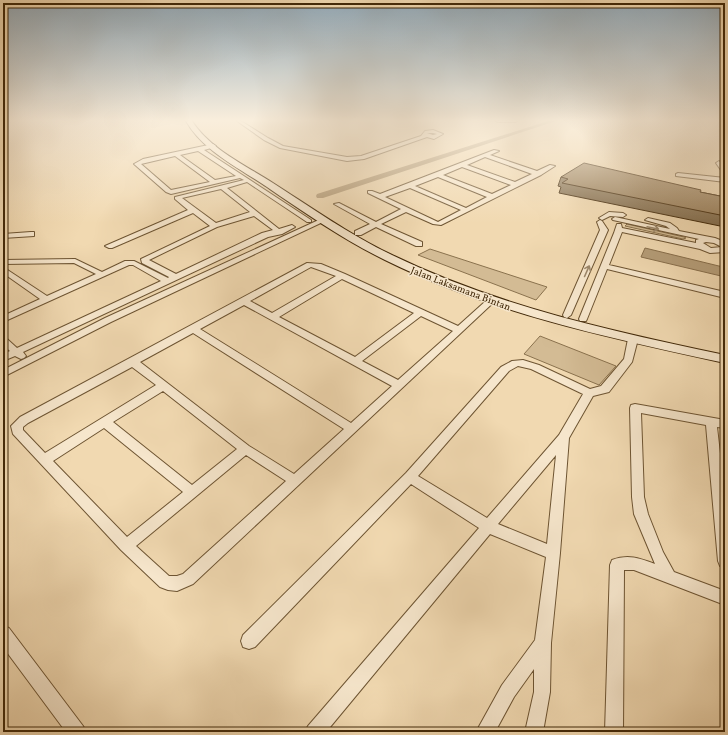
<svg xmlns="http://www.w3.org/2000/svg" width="728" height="735" viewBox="0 0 728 735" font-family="Vollkorn,serif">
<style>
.green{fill:#d3bb94;stroke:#8a724e}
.water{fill:#b59d78;stroke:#876e4b}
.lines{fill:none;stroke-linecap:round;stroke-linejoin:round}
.canal{fill:#b59d78;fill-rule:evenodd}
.street-casing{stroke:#6d5432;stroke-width:2}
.secondary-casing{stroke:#412808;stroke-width:2}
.street{fill:#f6e6cc;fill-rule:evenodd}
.secondary{fill:#f6e6cc;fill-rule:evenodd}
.wall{fill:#877253;stroke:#412808}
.building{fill:#9d8460;stroke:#412808}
.oneway{stroke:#9c876a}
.labels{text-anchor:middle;stroke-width:3;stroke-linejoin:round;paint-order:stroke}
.far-street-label{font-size:10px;fill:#412808;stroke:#f6e6cc}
</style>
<rect width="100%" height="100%" fill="#f1d9b1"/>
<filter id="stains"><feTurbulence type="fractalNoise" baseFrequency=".005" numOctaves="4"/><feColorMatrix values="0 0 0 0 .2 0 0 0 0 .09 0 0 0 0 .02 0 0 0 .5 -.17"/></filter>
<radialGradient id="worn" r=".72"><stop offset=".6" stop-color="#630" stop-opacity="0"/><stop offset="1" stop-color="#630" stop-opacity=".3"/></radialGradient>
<!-- green -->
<path class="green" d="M 627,224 L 684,237 L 686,238 L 683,239 L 625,226 Z
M 430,249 L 547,287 L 536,300 L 418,255 Z
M 540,336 L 616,366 L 599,385 L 524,354 Z"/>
<!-- water -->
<path class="water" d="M 645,248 L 723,267 L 721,276 L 641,257 Z"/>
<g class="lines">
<!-- canal -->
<path class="canal" d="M 548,121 L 556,121 L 323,198 L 317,198 L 316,196 L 317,194 Z"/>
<defs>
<path id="street" d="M 237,121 L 241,121 L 268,138 L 283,146 L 347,157 L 361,156 L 421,136 L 425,131 L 433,130 L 443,134 L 434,139 L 427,137 L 364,159 L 347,161 L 280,148 L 264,140 ZM 427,133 L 433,133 L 437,134 L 433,135 Z
M 496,121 L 517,121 L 515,122 L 498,122 Z
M 213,144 L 216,146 L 215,147 L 204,150 L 311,220 L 311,222 L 307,222 L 247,182 L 227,188 L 279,229 L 292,225 L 295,227 L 282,234 L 268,237 L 23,352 L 26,356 L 24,358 L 21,359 L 15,356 L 3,361 L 3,354 L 10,351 L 3,345 L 3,337 L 6,338 L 17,348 L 161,281 L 133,265 L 129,265 L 3,322 L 3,316 L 40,299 L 3,273 L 3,267 L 47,296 L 96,274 L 74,263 L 3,264 L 3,260 L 75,259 L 102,272 L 125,261 L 134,261 L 168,278 L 169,277 L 142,263 L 141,259 L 210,226 L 193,213 L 112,248 L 109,248 L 105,246 L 188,210 L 175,199 L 175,197 L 244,180 L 240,178 L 171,194 L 166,192 L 134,164 L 143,159 ZM 198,151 L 236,176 L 215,180 L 180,155 ZM 175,156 L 210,182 L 171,190 L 141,164 ZM 221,189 L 250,212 L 216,223 L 182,198 ZM 254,216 L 273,230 L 262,233 L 176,274 L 149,260 L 217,227 Z
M 494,150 L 499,151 L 490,155 L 537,171 L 550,165 L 555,166 L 541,175 L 441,225 L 433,224 L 406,212 L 381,224 L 422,242 L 422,246 L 416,246 L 376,227 L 361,235 L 355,235 L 355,231 L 370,224 L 334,204 L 339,203 L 376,222 L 401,209 L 368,193 L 368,191 L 372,191 L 380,194 ZM 485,157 L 532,174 L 515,182 L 467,165 ZM 462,167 L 511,185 L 492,194 L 443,175 ZM 438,177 L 487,197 L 466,208 L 415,186 ZM 410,188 L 461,210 L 438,222 L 385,197 Z
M 719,161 L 725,168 L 725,174 L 723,173 L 716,163 Z
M 678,173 L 725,178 L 725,182 L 676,176 L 676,174 Z
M 609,212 L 623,213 L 626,215 L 623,217 L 610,216 L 602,220 L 599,218 Z
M 615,217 L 670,229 L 666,226 L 645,220 L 648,218 L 670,223 L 677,228 L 679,231 L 715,238 L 725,242 L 725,252 L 710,253 L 700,249 L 622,232 L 609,265 L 725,292 L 725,298 L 607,269 L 587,319 L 586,321 L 580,321 L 579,319 L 614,233 L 617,224 L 621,224 L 622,228 L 696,243 L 696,240 L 699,239 L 613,220 L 612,219 ZM 706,242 L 714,243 L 722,247 L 711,248 L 703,243 Z
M 323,218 L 325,219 L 325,221 L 111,322 L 3,377 L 3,370 L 105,318 Z
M 600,220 L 602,221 L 608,230 L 571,315 L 567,318 L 564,317 L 563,315 L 600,230 L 597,222 Z
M 31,232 L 34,232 L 34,236 L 3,238 L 3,234 Z
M 307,263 L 321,264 L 345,274 L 458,326 L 488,299 L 491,298 L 495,301 L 193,584 L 177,591 L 168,590 L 160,587 L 121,550 L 13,434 L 11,426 L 20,417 ZM 311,267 L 336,276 L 272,313 L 250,301 ZM 342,279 L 414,313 L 355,357 L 279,317 ZM 244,305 L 392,386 L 351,423 L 200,329 ZM 421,316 L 453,331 L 398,380 L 362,361 ZM 193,333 L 344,429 L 294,474 L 249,446 L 140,362 ZM 132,367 L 156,385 L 45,453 L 23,430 L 23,427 L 28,423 ZM 163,391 L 237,449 L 192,485 L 113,422 ZM 104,428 L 183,492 L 127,537 L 53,461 ZM 246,455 L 286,481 L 183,574 L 177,576 L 169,576 L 136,546 Z
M 633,336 L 638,339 L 632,362 L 609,392 L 593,396 L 569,438 L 560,553 L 551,643 L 550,692 L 543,732 L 525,732 L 534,692 L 534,669 L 514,697 L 495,732 L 476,732 L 502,685 L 535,640 L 546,557 L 490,534 L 326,732 L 305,732 L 308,726 L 479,528 L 411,484 L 255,647 L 249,649 L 243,647 L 241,641 L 243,635 L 406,473 L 501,367 L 512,361 L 523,360 L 539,365 L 590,389 L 601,386 L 624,359 L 628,339 ZM 518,366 L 531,369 L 583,394 L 559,435 L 487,518 L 418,476 L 509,371 ZM 556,455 L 547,544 L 498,524 Z
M 635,404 L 725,420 L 725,428 L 717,427 L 725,497 L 725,568 L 720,566 L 718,561 L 706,425 L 641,413 L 644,497 L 648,514 L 663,552 L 674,572 L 725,591 L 725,605 L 634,570 L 624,570 L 623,732 L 605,732 L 610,565 L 612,560 C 628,554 639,558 655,564 L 634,514 L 632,497 L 630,408 L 631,405 Z
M 3,626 L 9,628 L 83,726 L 86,732 L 66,732 L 3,647 Z"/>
<path id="secondary" d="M 186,121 L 192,121 C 210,149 245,165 273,183 C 312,208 350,235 392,255 C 497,306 611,331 725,355 L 725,363 C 609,338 492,313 385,260 C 344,240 305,213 267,187 C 239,168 203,151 186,121 Z"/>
</defs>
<!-- street casing -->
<use href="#street" class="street-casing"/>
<!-- secondary casing -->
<use href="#secondary" class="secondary-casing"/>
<!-- street -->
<use href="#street" class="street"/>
<!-- secondary -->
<use href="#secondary" class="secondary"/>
</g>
<!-- wall -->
<path class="wall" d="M 561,177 L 700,192 L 725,197 L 725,230 L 720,226 L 559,193 L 561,187 L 558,186 Z"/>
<!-- building -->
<path class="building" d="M 584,163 L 701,190 L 700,192 L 725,197 L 725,216 L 562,183 L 568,179 L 561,177 Z"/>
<!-- one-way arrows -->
<defs><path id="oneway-shaft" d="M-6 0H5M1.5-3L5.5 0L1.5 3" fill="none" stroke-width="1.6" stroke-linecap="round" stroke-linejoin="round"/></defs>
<g class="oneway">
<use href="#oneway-shaft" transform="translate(653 228) rotate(12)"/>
<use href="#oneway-shaft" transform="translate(587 271) rotate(-66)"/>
</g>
<!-- sky -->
<linearGradient id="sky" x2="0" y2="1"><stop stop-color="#93abbb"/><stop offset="0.54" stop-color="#f9eedc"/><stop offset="1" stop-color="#f9eedc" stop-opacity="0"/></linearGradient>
<rect width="728" height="223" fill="url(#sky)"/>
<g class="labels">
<!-- far-street labels -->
<g class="far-street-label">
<text transform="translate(461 288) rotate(21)" y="4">Jalan Laksamana Bintan</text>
</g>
</g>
<!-- margin -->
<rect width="728" height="735" fill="none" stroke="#f1d9b1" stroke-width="16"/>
<rect x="4" y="4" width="720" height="727" fill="none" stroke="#412808" stroke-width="2"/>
<rect x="8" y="8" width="712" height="719" fill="none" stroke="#412808"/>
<rect width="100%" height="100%" filter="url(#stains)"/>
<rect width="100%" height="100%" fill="url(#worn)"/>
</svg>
